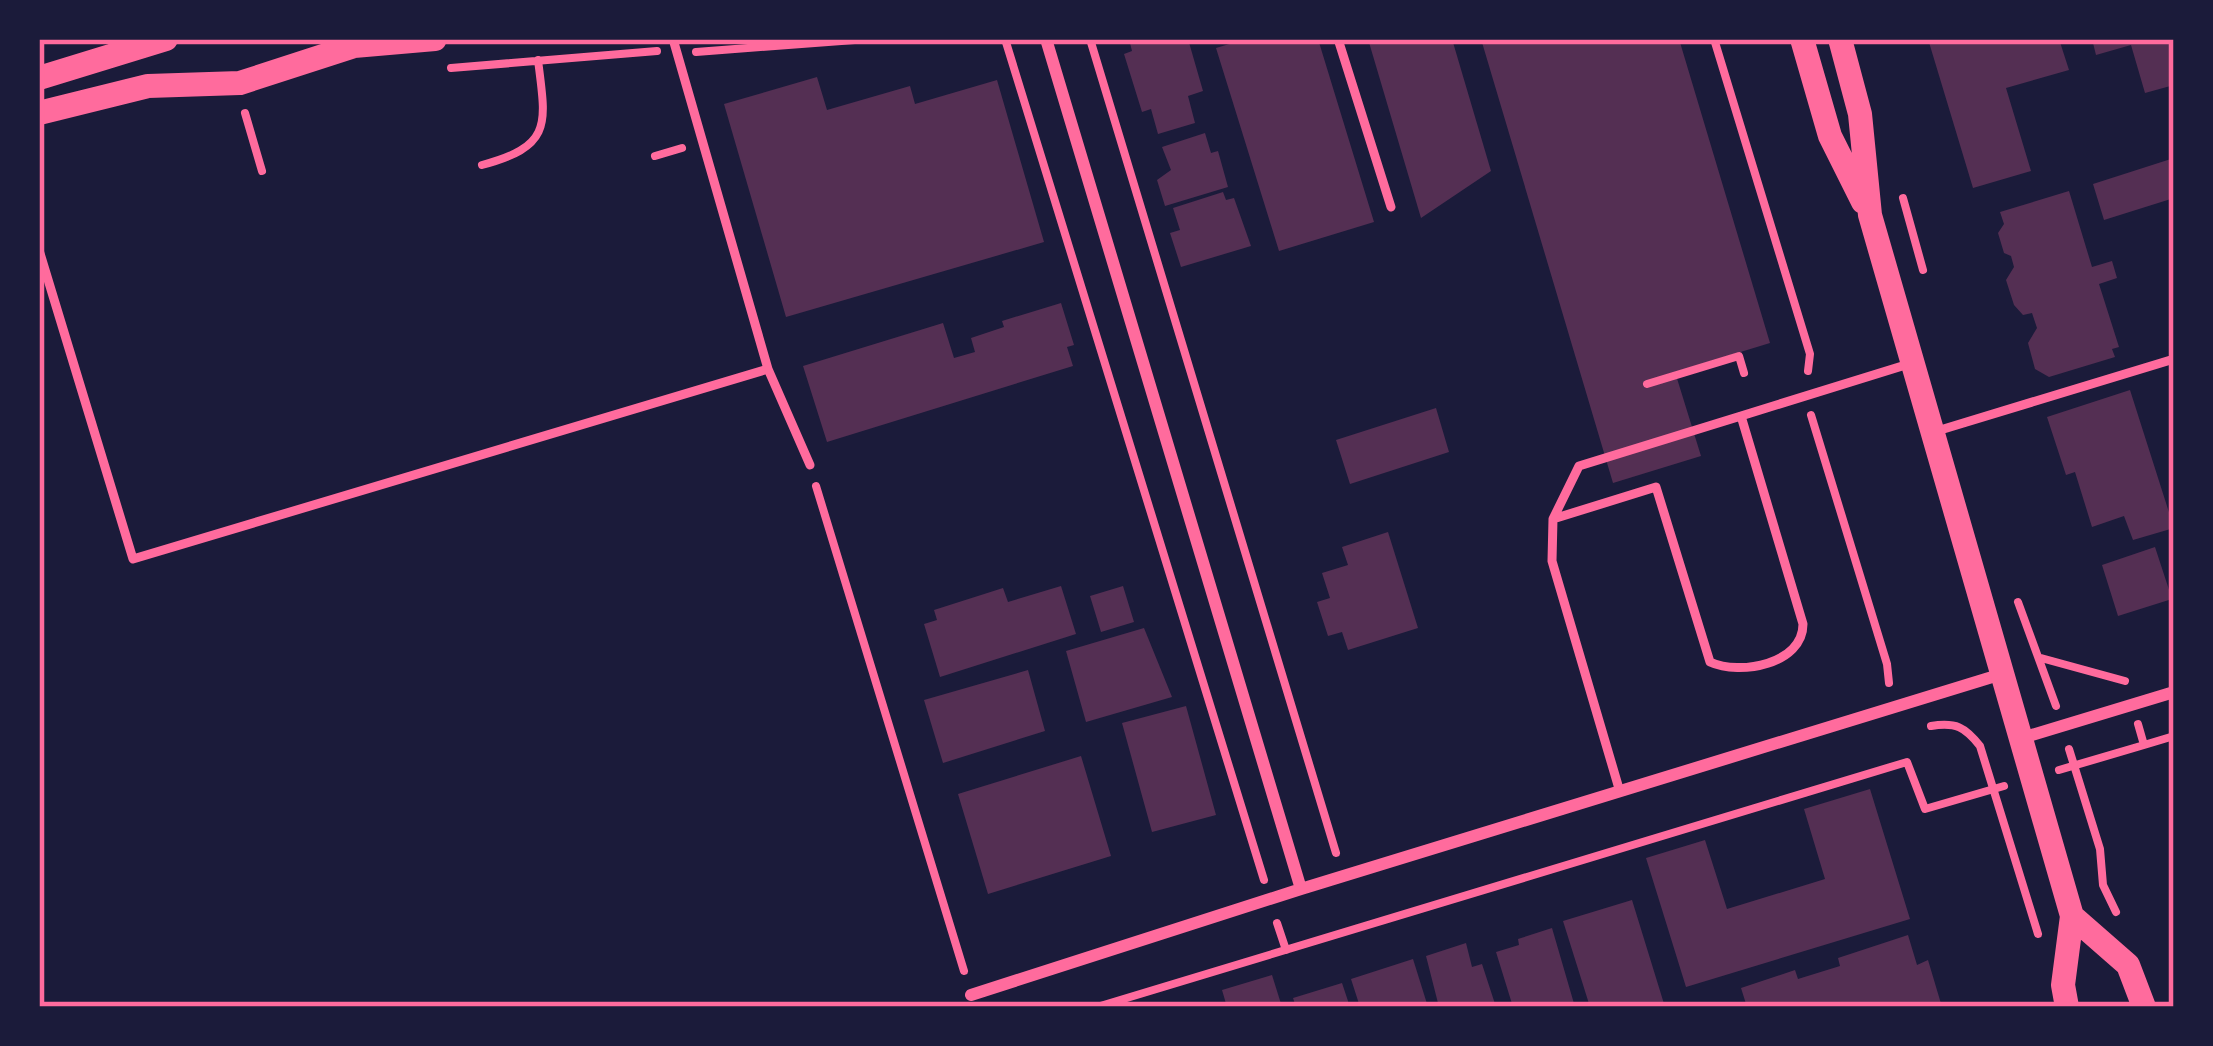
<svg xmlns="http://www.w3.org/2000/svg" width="2213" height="1046" viewBox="0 0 2213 1046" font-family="Overpass,sans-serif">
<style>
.building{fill:#542f53}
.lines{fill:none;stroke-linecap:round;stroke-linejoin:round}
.path{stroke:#ff6b9d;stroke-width:8}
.service{stroke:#ff6b9d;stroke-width:9}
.minor{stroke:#ff6b9d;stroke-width:12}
.secondary{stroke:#ff6b9d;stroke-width:24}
.neatline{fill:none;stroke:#ff6b9d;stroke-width:4.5}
</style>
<rect width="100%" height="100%" fill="#1b1b3a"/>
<!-- building -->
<path class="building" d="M 1129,39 L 1188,39 L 1203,91 L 1188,96 L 1195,123 L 1158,134 L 1151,109 L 1142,112 L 1124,54 L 1132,51 Z
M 1246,39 L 1318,39 L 1374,222 L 1279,251 L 1216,48 Z
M 1368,39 L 1452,39 L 1491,171 L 1421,218 Z
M 1481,39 L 1679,39 L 1770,343 L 1675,372 L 1701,456 L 1613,483 Z
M 1928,39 L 2059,39 L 2069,70 L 2006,88 L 2031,171 L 1973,188 Z
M 2092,39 L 2174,39 L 2174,85 L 2145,93 L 2131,45 L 2096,55 Z
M 817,77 L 827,110 L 910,86 L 915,104 L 997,80 L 1044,242 L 786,317 L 724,104 Z
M 1205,133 L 1211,153 L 1218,151 L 1228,187 L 1165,206 L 1157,180 L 1171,170 L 1162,147 Z
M 2174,158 L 2174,198 L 2104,220 L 2093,184 Z
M 2069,191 L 2092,267 L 2112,261 L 2117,278 L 2099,284 L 2119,347 L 2112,349 L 2115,357 L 2049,377 L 2035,369 L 2028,343 L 2037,328 L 2032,313 L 2023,315 L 2014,305 L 2006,280 L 2014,267 L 2011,256 L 2004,253 L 1998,233 L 2004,224 L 2000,212 Z
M 1223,192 L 1226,200 L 1234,198 L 1251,246 L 1181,267 L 1170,233 L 1180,230 L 1173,208 Z
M 1061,303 L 1074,345 L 1067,347 L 1073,366 L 827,442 L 803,366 L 943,323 L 954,358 L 975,352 L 971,338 L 1004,327 L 1002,321 Z
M 2130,390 L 2174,528 L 2133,540 L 2124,516 L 2092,527 L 2075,472 L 2066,475 L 2047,417 Z
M 1436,408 L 1449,452 L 1350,484 L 1336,440 Z
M 1388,532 L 1418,628 L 1348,650 L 1342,632 L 1328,636 L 1317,602 L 1330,598 L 1322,573 L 1348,565 L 1342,547 Z
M 2155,547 L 2172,599 L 2118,616 L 2102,565 Z
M 1061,586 L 1076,634 L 940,677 L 924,624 L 937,620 L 934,610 L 1003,588 L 1008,602 Z
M 1123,586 L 1134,622 L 1101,632 L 1090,596 Z
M 1144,628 L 1172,697 L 1086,722 L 1066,651 Z
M 1028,670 L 1045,731 L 943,763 L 924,700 Z
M 1186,706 L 1216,815 L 1152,832 L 1122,723 Z
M 1081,756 L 1111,856 L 988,894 L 958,794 Z
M 1870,789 L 1910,919 L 1686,987 L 1646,858 L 1705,840 L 1727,909 L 1825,879 L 1804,809 Z
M 1632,900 L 1665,1007 L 1590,1007 L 1563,921 Z
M 1552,928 L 1575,1007 L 1513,1007 L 1496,952 L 1519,945 L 1518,939 Z
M 1908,935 L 1917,965 L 1928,960 L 1942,1007 L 1747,1007 L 1741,988 L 1795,970 L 1798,979 L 1840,966 L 1838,958 Z
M 1466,943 L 1472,967 L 1482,964 L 1496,1007 L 1439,1007 L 1426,956 Z
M 1413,959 L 1428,1007 L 1360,1007 L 1351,979 Z
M 1272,975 L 1282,1007 L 1227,1007 L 1222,990 Z
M 1342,983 L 1350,1007 L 1296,1007 L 1293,998 Z"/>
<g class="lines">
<!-- path -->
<path class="path" d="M 1005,39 L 1264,880
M 1090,39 L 1336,853
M 1714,39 L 1810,354 L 1808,371
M 696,52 L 868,39
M 451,68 L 657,51
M 245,113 L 262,171
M 655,156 L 682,148
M 482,165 C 553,146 546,124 538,60
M 1903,198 L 1923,270
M 1647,384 L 1739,356 L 1744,373
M 1811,415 L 1887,664 L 1889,683
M 816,486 L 964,971
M 2018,602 L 2056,706
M 2041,658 L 2125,681
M 1931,726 C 1956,722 1965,727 1980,746 L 2038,934
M 2144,745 L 2174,736
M 2069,749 L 2100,849 L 2103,885 L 2116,912
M 2059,770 L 2144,745 L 2138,724
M 1277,923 L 1286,950
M 1097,1007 L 1907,762 L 1925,809 L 2004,786"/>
<!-- service -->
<path class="service" d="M 673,39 L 768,369 L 810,465
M 1338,39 L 1391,207
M 39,250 L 133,559 L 768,369
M 1937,431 L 2174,359
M 1553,519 L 1656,487 L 1710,662 C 1740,676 1803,664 1803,624 L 1741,416 L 1912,363
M 1624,791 L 1620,792 L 1552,561 L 1553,519 L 1579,466 L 1741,416"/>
<!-- minor -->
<path class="minor" d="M 1046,39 L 1301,889
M 2022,738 L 2174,692
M 971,995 L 1301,889 L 2002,674"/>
<!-- secondary -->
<path class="secondary" d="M 1802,39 L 1830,136 L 1863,202
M 1840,39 L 1860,114 L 1870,215 L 2072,916 L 2063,985 L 2067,1007
M 39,78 L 166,39
M 39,113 L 148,86 L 240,83 L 354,46 L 435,39
M 2072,916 L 2128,965 L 2144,1007"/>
</g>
<!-- border -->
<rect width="2213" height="1046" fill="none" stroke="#1b1b3a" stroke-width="84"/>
<rect x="42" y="42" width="2129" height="962" class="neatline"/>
</svg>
